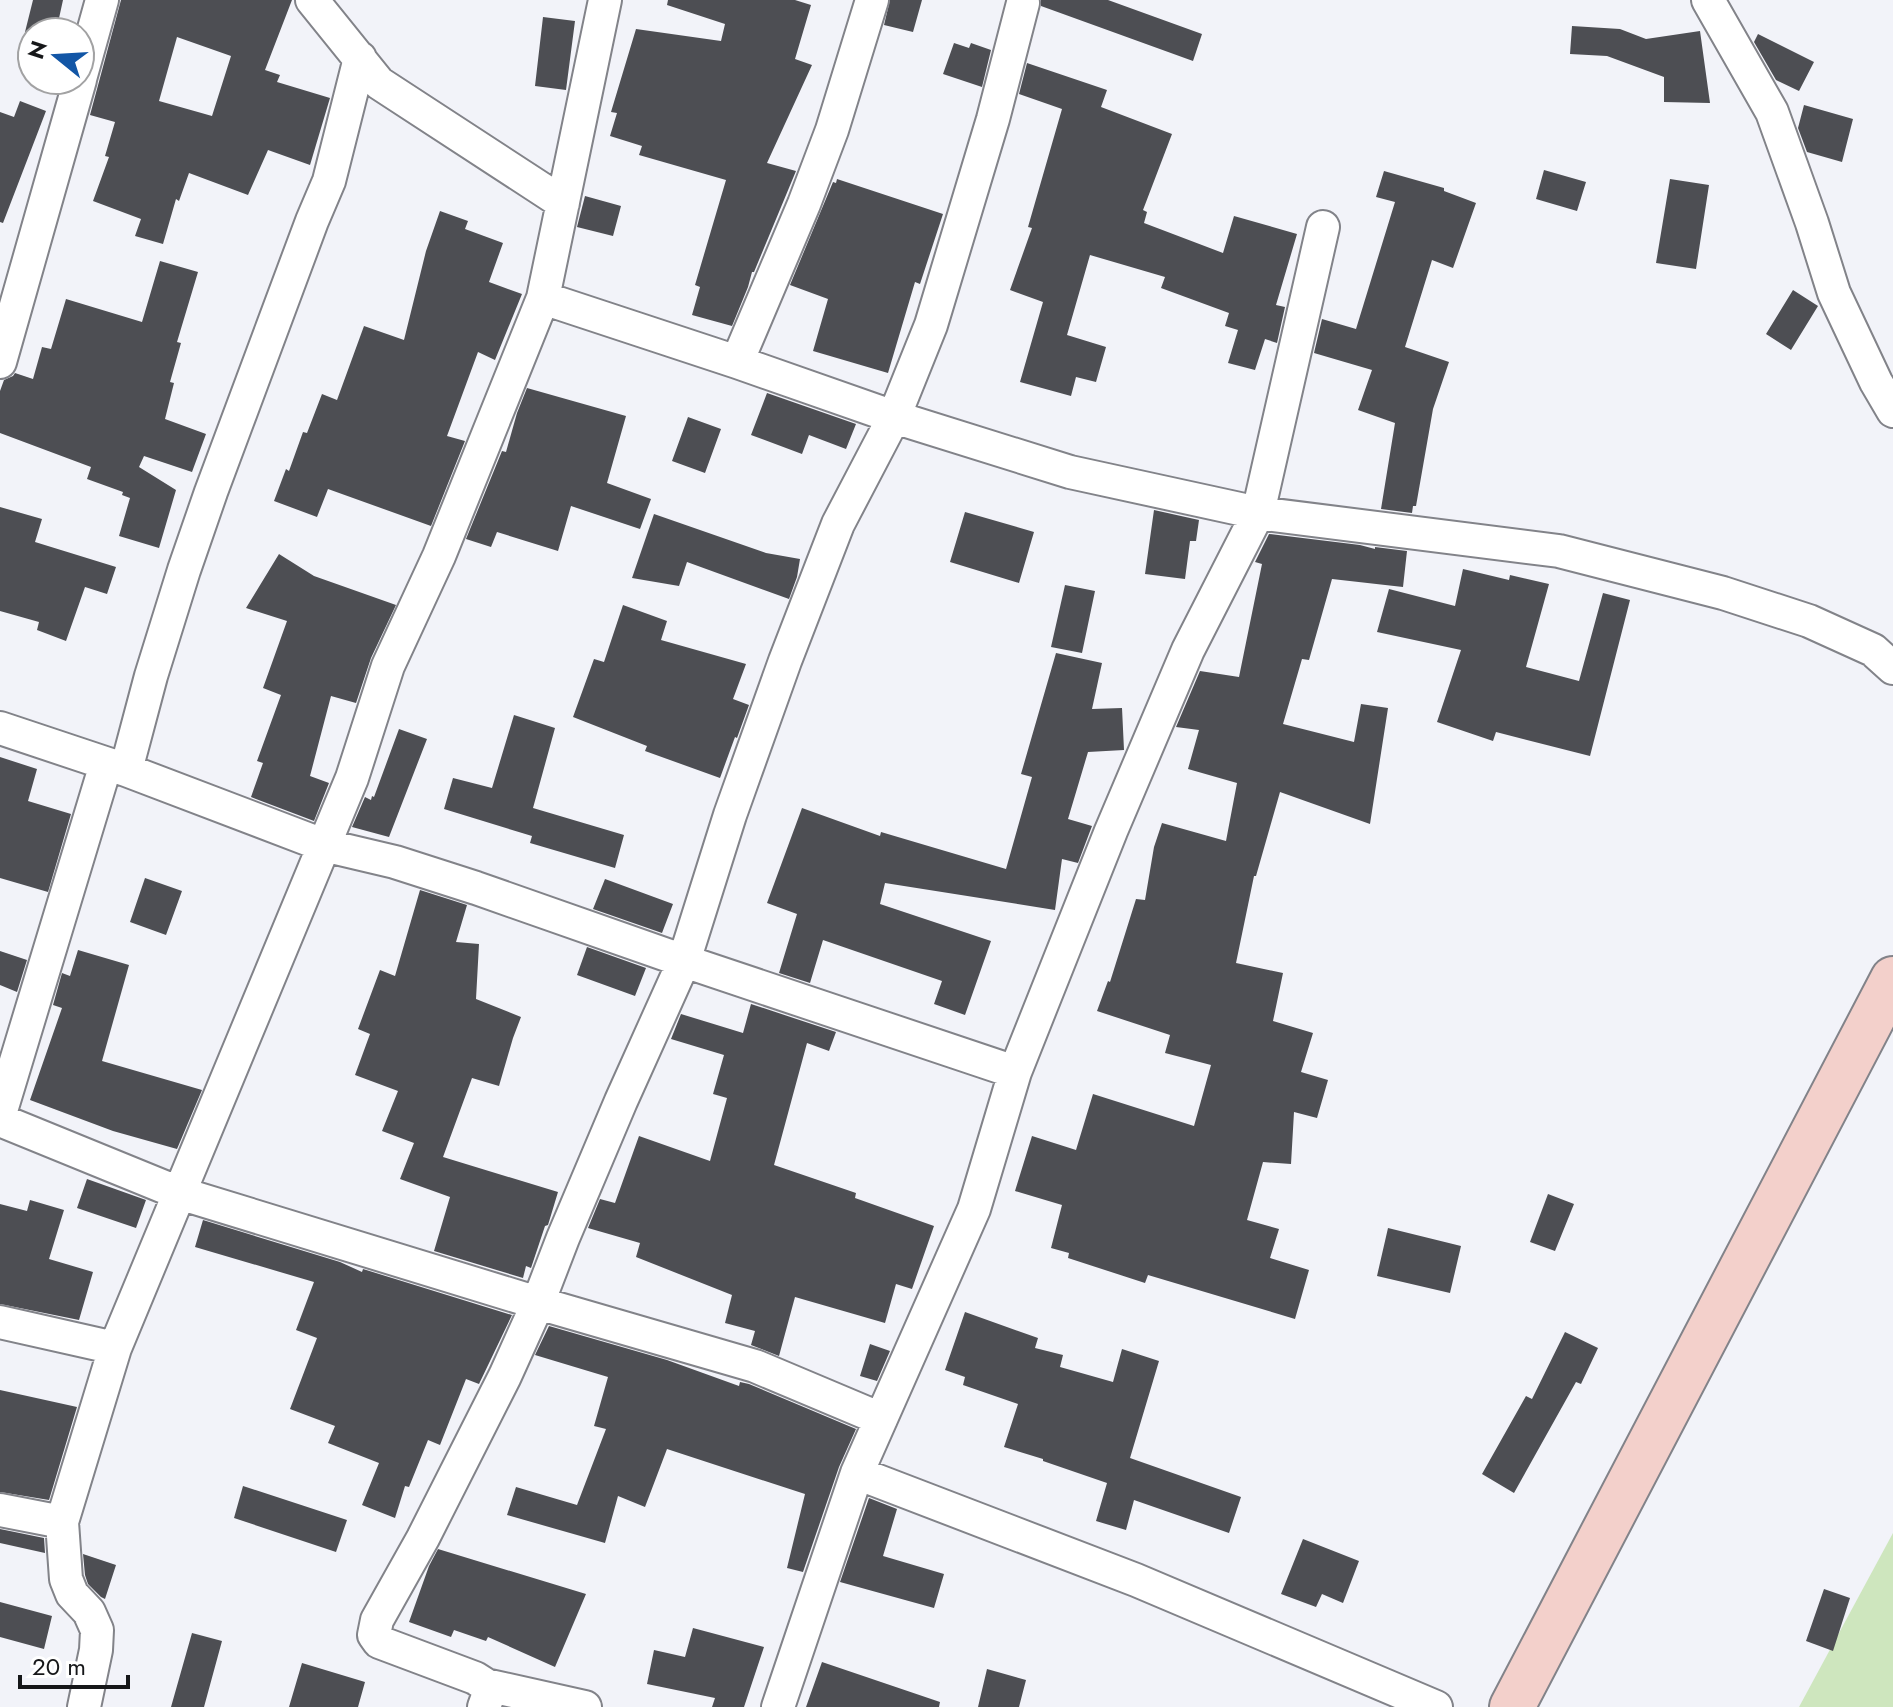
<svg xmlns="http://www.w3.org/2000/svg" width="1893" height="1707" viewBox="0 0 1893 1707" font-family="Jost,sans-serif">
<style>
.green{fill:#cee6be}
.building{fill:#4d4e53;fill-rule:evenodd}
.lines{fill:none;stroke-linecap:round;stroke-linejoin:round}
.street-casing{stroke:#828389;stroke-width:36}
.secondary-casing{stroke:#828389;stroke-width:48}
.street{stroke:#fff;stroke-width:32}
.secondary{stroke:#f3d0cb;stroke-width:44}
</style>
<rect width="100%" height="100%" fill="#f2f3f9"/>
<!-- green -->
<path class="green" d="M 1893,1533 L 1893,1707 L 1799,1707 Z"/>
<!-- building -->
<path class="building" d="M 33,0 L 63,0 L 56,32 L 25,32 Z
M 121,0 L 292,0 L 265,70 L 280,75 L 277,82 L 330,98 L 310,165 L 268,150 L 248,195 L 189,173 L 179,201 L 176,199 L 163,244 L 135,236 L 141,219 L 93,201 L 109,157 L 105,156 L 115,122 L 90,115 ZM 177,37 L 231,56 L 212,116 L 159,101 Z
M 668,0 L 795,0 L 811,5 L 795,59 L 812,65 L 767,163 L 796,171 L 754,272 L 752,272 L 748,287 L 732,326 L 692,315 L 700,287 L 695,285 L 726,180 L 639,155 L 642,146 L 610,136 L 617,113 L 611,112 L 636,29 L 721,41 L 725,24 L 667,5 Z
M 890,0 L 922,0 L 913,32 L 884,25 Z
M 1041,0 L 1108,0 L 1202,34 L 1193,61 L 1041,6 Z
M 543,17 L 575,21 L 566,90 L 535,86 Z
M 1572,26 L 1620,29 L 1646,39 L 1700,31 L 1710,103 L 1664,102 L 1664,77 L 1607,56 L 1570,54 Z
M 1758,34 L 1814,62 L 1799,91 L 1776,80 L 1754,42 Z
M 954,43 L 969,48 L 971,43 L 991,50 L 982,87 L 943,74 Z
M 1027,63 L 1107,90 L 1101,107 L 1172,134 L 1143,210 L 1147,212 L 1144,223 L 1223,253 L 1234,216 L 1297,234 L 1276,305 L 1285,307 L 1277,343 L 1265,339 L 1255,370 L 1228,363 L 1238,330 L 1225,326 L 1229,313 L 1161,288 L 1165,277 L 1090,255 L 1067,335 L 1106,347 L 1096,382 L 1076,377 L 1071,396 L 1020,382 L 1043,302 L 1010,290 L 1032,228 L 1028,227 L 1062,109 L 1019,94 Z
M 20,101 L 46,111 L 3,223 L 0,222 L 0,112 L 14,117 Z
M 1804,105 L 1853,119 L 1842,162 L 1807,152 L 1798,128 Z
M 1544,170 L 1586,182 L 1577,211 L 1536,199 Z
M 1384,171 L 1444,188 L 1444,191 L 1476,203 L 1453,268 L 1432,260 L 1405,347 L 1449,362 L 1433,409 L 1416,506 L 1413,506 L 1412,513 L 1381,509 L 1395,423 L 1358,410 L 1372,370 L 1314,353 L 1322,319 L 1356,329 L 1395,202 L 1376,197 Z
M 837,179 L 943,214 L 920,284 L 915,282 L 888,373 L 813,351 L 828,299 L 790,285 L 833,182 L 836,183 Z
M 1670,179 L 1709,185 L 1696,269 L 1656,263 Z
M 585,196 L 621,206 L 613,236 L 577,227 Z
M 440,211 L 468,221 L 465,229 L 503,243 L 489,282 L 522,294 L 495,360 L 478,352 L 447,436 L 465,441 L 431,526 L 328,489 L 317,517 L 274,501 L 286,469 L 289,471 L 303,432 L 307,433 L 322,394 L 337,400 L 364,326 L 404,340 L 426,251 Z
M 160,261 L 198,272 L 177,342 L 181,343 L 170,382 L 174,383 L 165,419 L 206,434 L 192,472 L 144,456 L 139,467 L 176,490 L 159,548 L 119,536 L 130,498 L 122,495 L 123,492 L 87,479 L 91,467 L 0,433 L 0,391 L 4,380 L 13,376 L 15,373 L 33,379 L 42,347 L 51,349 L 66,299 L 142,322 Z
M 1793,290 L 1818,306 L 1791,350 L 1766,334 Z
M 527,388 L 626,416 L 607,483 L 651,499 L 640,529 L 571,506 L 558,551 L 497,532 L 491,547 L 466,539 L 502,451 L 506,452 L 517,413 Z
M 767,393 L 856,424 L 846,449 L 809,435 L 802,454 L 751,435 Z
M 688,417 L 721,429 L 705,473 L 672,461 Z
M 0,507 L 42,519 L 35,542 L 116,567 L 107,594 L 85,587 L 66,641 L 37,630 L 39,622 L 0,611 Z
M 1154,510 L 1199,520 L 1196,541 L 1190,541 L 1185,579 L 1145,574 Z
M 965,512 L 1034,532 L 1019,583 L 950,562 Z
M 654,514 L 766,553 L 800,559 L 797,577 L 789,599 L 687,562 L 679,586 L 632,578 Z
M 1269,534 L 1360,545 L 1375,549 L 1375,547 L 1407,551 L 1403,587 L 1332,579 L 1309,660 L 1302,659 L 1283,724 L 1354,742 L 1361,704 L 1388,708 L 1370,824 L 1280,792 L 1256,876 L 1254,876 L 1236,963 L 1283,973 L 1273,1021 L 1313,1033 L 1301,1072 L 1328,1080 L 1317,1118 L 1294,1112 L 1291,1164 L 1263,1162 L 1247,1220 L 1279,1229 L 1270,1258 L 1309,1270 L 1295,1319 L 1148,1275 L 1145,1283 L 1068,1258 L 1069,1253 L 1051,1248 L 1062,1205 L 1015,1191 L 1032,1136 L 1076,1150 L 1093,1094 L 1194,1126 L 1211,1065 L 1165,1053 L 1170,1035 L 1097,1011 L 1108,981 L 1110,982 L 1136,899 L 1145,900 L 1154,847 L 1162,823 L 1226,841 L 1237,783 L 1188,769 L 1199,730 L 1176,727 L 1200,671 L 1239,677 L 1262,564 L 1255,562 Z
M 279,554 L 314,576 L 396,605 L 371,658 L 356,703 L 331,696 L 310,776 L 329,783 L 314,821 L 251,797 L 263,763 L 257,761 L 281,695 L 263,688 L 287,621 L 246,608 Z
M 1463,569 L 1509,580 L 1510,575 L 1549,584 L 1526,667 L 1579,681 L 1603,593 L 1630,600 L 1590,756 L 1496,732 L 1493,741 L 1437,722 L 1461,650 L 1377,632 L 1389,589 L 1455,606 Z
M 1065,585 L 1095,591 L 1082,653 L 1051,647 Z
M 623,605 L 667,621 L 661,640 L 746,664 L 733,699 L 749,705 L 737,738 L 735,737 L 720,778 L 645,751 L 647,746 L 573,717 L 594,659 L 604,662 Z
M 1056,653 L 1102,663 L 1092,709 L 1122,708 L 1124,750 L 1088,752 L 1068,819 L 1092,826 L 1078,863 L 1062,859 L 1055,910 L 885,883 L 880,904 L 991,941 L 965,1015 L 934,1004 L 942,981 L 823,940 L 810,983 L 779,973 L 797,914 L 767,903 L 802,808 L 880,836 L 881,832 L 1006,869 L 1032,777 L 1021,774 Z
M 514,715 L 555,728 L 533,808 L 624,835 L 615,868 L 530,843 L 532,836 L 444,809 L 453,778 L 492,788 Z
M 399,729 L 427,739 L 389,837 L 352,827 L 365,797 L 371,800 L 372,796 L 374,797 Z
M 0,757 L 37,769 L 28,801 L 71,814 L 48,892 L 0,878 Z
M 145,878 L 182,891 L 166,935 L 130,922 Z
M 605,879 L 673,904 L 662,933 L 593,909 Z
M 420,890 L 467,905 L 456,942 L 479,944 L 476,999 L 521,1017 L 513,1038 L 499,1086 L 472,1078 L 443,1157 L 558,1192 L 548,1225 L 545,1226 L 531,1268 L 526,1266 L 523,1278 L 434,1251 L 450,1197 L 400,1179 L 414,1143 L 382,1131 L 398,1091 L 355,1075 L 370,1034 L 358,1029 L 380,970 L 395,976 Z
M 587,947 L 646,968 L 635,996 L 577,975 Z
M 78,950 L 129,965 L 102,1061 L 202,1090 L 177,1149 L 113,1131 L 30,1100 L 62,1008 L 53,1005 L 62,973 L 70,976 Z
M 0,951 L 27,960 L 17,992 L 0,985 Z
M 751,1004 L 836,1032 L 829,1051 L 807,1043 L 774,1165 L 856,1193 L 855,1198 L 934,1226 L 912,1289 L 896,1284 L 885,1323 L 795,1297 L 779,1356 L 751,1345 L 755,1331 L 725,1323 L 732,1295 L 636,1257 L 640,1243 L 588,1228 L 600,1199 L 615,1203 L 639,1136 L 710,1161 L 727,1098 L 713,1094 L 724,1055 L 671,1039 L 681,1014 L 743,1033 Z
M 87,1179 L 146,1200 L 136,1228 L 77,1208 Z
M 1548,1194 L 1574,1204 L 1555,1251 L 1530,1242 Z
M 30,1200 L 64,1210 L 49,1259 L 93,1272 L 79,1320 L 0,1304 L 0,1204 L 27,1211 Z
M 203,1220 L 340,1262 L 362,1272 L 363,1269 L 512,1315 L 479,1384 L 466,1379 L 440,1445 L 428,1440 L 409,1487 L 405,1486 L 395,1518 L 362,1505 L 379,1463 L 328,1443 L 335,1426 L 290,1409 L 317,1338 L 296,1330 L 314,1282 L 195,1247 Z
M 1388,1228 L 1461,1246 L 1450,1293 L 1377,1276 Z
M 965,1312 L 1038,1338 L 1035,1348 L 1063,1355 L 1060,1367 L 1113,1382 L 1122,1349 L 1159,1361 L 1130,1458 L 1241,1497 L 1229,1533 L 1134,1500 L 1126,1530 L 1096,1521 L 1107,1483 L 1043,1461 L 1043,1459 L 1004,1447 L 1018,1404 L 963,1385 L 965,1377 L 945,1370 Z
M 549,1326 L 667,1360 L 739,1386 L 740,1382 L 749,1384 L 856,1429 L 839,1467 L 803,1572 L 787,1568 L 805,1494 L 667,1449 L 645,1507 L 618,1496 L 605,1543 L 507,1515 L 516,1487 L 577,1505 L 606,1429 L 594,1426 L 608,1377 L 535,1355 Z
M 1565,1332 L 1598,1348 L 1581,1384 L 1576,1382 L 1514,1493 L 1482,1474 L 1526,1396 L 1532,1399 Z
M 870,1344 L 890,1351 L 877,1381 L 860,1376 Z
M 0,1390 L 77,1407 L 49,1500 L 0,1492 Z
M 243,1486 L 347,1520 L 336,1552 L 234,1518 Z
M 869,1498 L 897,1509 L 883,1556 L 944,1574 L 934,1608 L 840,1582 Z
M 0,1529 L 44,1538 L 45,1553 L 0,1543 Z
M 1303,1539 L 1359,1561 L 1343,1603 L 1322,1594 L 1316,1607 L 1281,1594 Z
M 438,1549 L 586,1594 L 555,1667 L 488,1637 L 486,1641 L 454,1630 L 451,1637 L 409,1622 L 429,1566 Z
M 83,1554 L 116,1565 L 105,1599 L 101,1597 L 88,1584 L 85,1575 Z
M 1824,1589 L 1850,1598 L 1833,1651 L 1806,1641 Z
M 0,1602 L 52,1616 L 44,1649 L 0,1637 Z
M 693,1628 L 764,1647 L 744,1707 L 712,1707 L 715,1698 L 647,1684 L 654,1650 L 685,1657 Z
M 192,1633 L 222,1641 L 204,1707 L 171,1707 Z
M 822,1662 L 940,1702 L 939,1707 L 806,1707 Z
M 302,1663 L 365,1682 L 358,1707 L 289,1707 Z
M 987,1669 L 1026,1680 L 1019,1707 L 978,1707 Z"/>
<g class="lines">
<defs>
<path id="street" d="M 312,0 L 379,83 L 563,203
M 1708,0 L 1772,112 L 1812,223 L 1834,293 L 1876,382 L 1893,411
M 80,79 L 102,0
M 543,298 L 737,362 L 894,417 L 1070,472 L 1258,513 L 1559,551 L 1723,593 L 1809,621 L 1873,650 L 1893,668
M 0,362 L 80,80
M 737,362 L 804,204 L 832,130 L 872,0
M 0,728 L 126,770 L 323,845 L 395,862 L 476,888 L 684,961 L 1015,1072
M 126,770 L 151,676 L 184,570 L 211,492 L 312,221 L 329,181 L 360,58
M 0,1114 L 106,764
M 0,1120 L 179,1193 L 538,1303 L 755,1366 L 881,1419
M 0,1322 L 115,1348
M 857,1473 L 1136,1580 L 1436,1707
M 0,1510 L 62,1522
M 486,1685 L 585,1707
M 84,1707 L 96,1650 L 97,1630 L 89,1612 L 72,1594 L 66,1579 L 62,1522 L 115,1348 L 352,778 L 388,666 L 439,556 L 543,298 L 605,0
M 484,1707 L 488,1696 L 486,1685 L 475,1678 L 379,1642 L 374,1635 L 377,1620 L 423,1538 L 505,1376 L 538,1303 L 563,1238 L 621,1101 L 684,961 L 730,815 L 785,661 L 838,524 L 894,417 L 931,325 L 993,119 L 1023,3
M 778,1707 L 857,1473 L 974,1209 L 1015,1072 L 1111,831 L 1188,650 L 1258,513 L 1323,227"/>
<path id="secondary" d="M 1512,1707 L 1893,979"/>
</defs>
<!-- street casing -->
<use href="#street" class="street-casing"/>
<!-- secondary casing -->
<use href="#secondary" class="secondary-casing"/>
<!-- street -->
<use href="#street" class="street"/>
<!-- secondary -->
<use href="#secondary" class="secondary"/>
</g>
<!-- north arrow -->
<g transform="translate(56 56) rotate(288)"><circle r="38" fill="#ffffff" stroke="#a2a2a3" stroke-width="2"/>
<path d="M0-6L14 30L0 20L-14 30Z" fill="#1256a6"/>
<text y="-12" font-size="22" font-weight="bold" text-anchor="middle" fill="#161719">N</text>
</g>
<!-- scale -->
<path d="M20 1675v12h108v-12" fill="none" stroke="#161719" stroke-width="4"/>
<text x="32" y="1675" font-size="24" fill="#161719" stroke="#ffffff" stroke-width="6" paint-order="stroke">20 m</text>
</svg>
